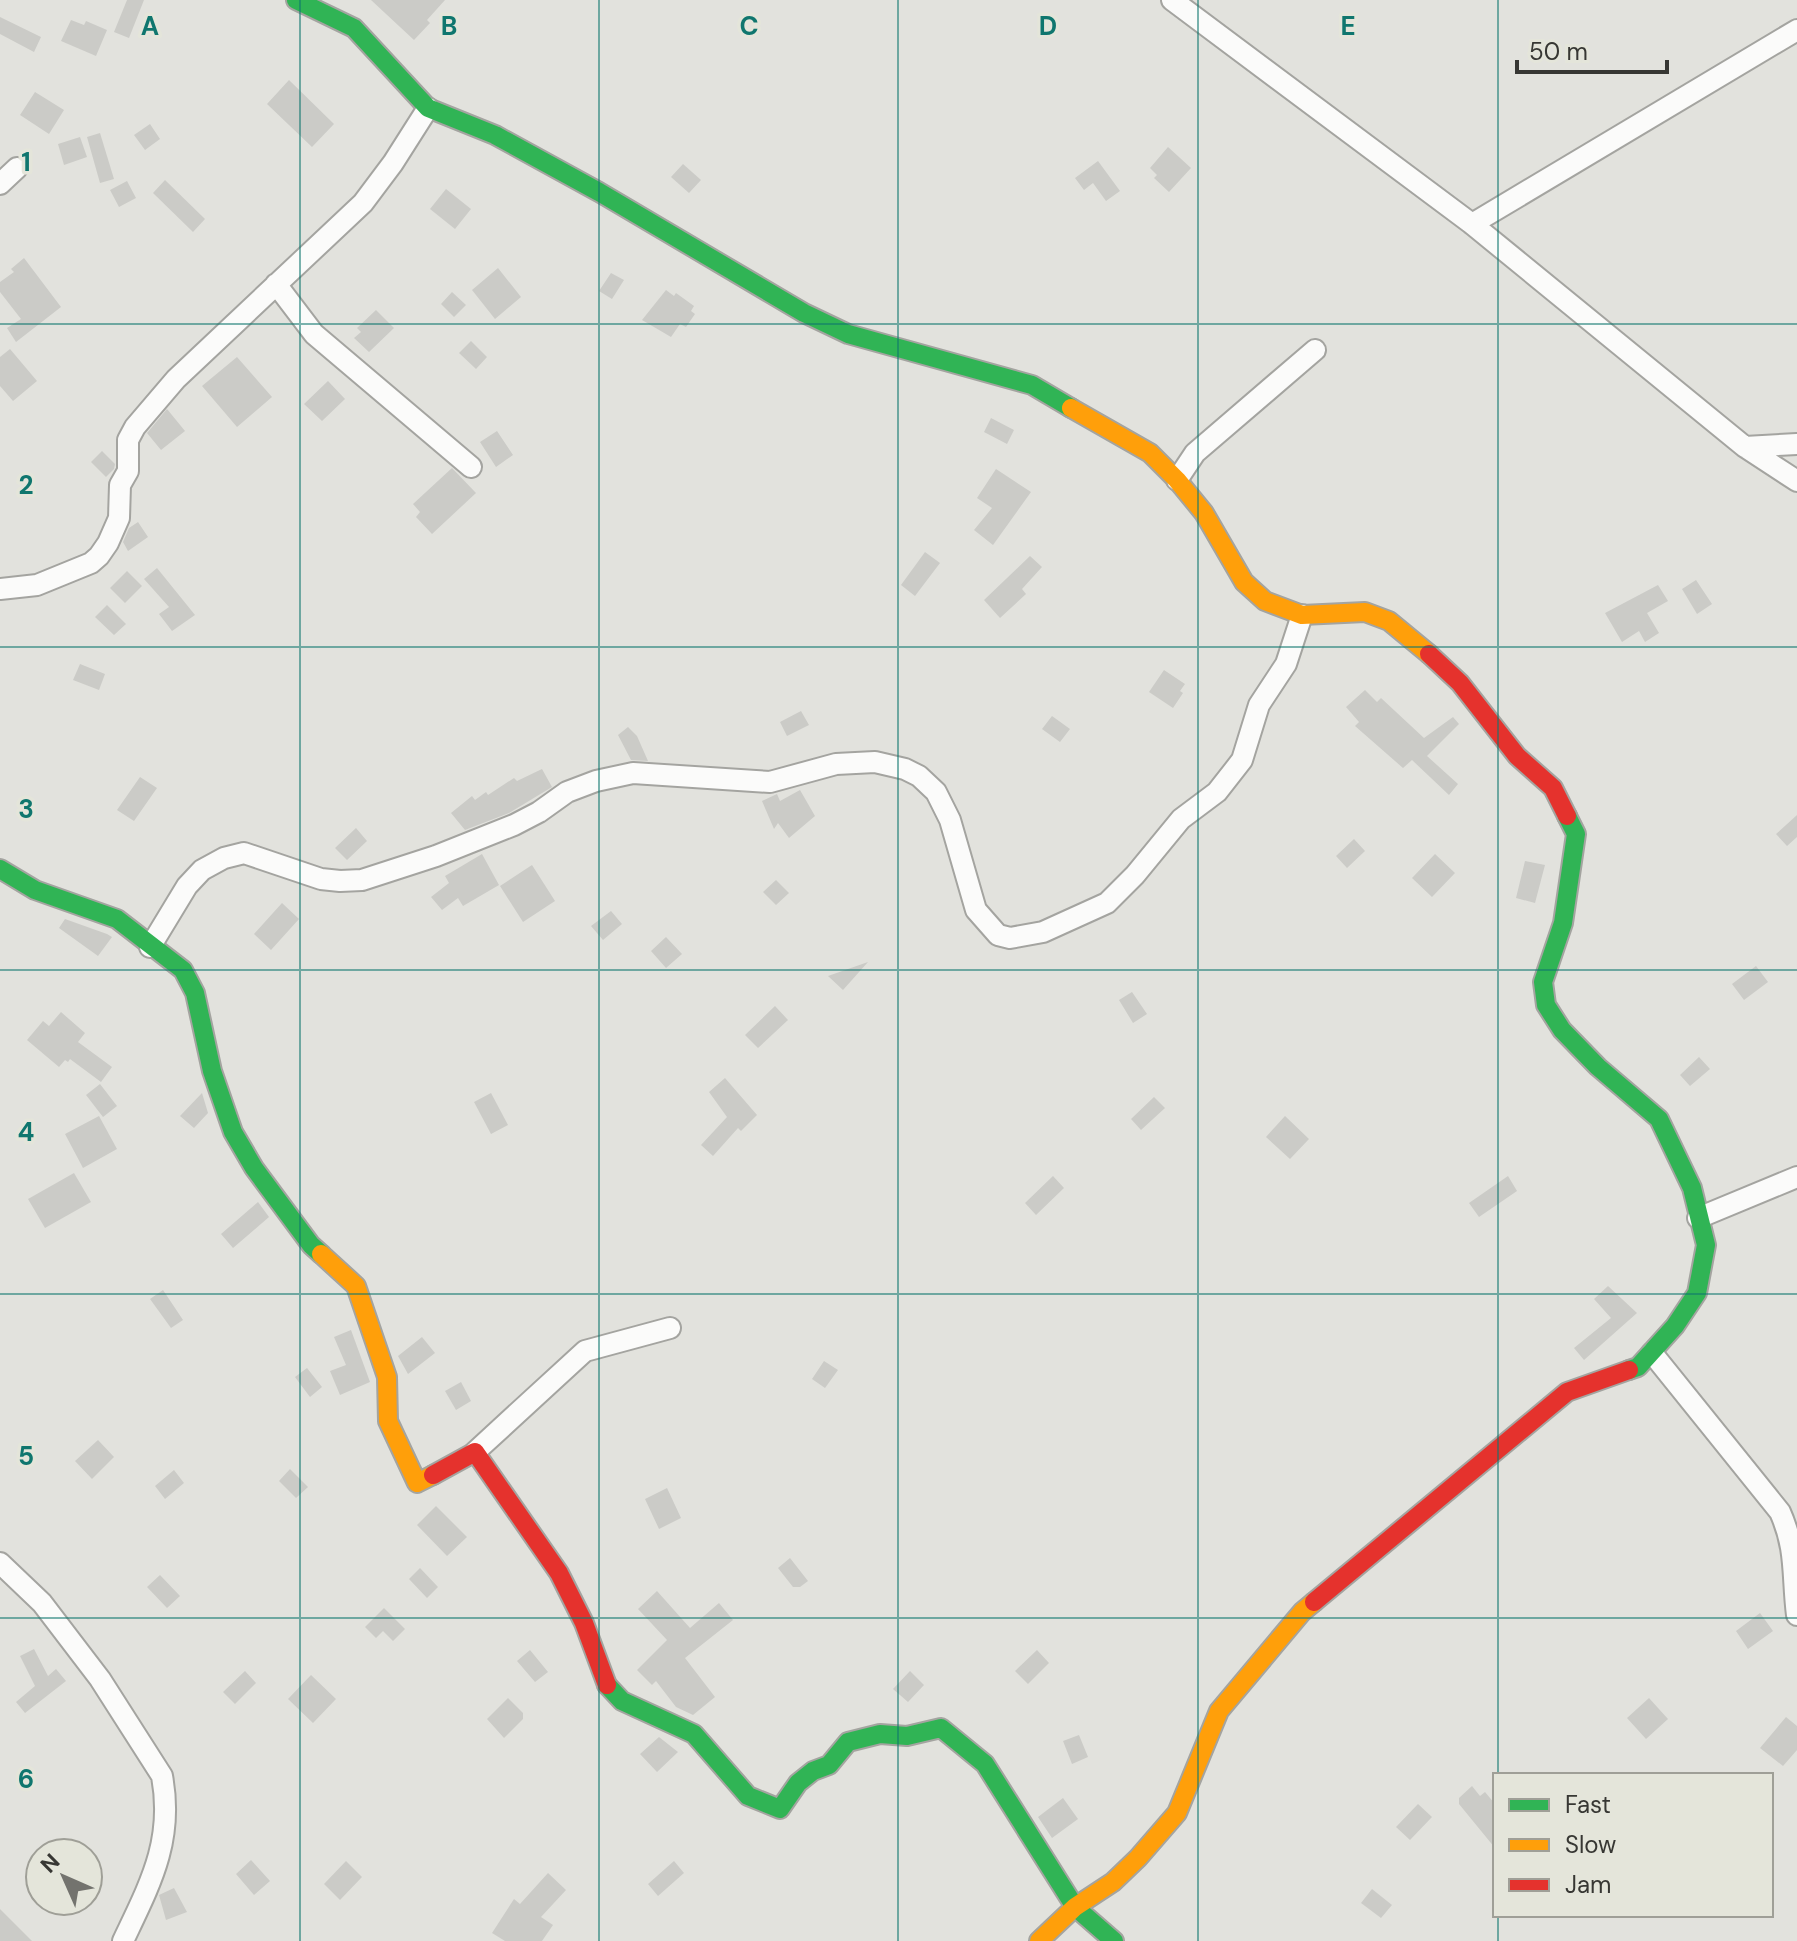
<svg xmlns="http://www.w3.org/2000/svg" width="1797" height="1941" viewBox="0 0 1797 1941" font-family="'DM Sans',sans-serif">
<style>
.building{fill:#cbcbc7}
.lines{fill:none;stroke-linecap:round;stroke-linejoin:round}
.street-casing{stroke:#a4a4a0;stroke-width:24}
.fast-casing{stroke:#a4a4a0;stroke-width:22}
.slow-casing{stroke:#a4a4a0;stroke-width:22}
.jam-casing{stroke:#a4a4a0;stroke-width:22}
.street{stroke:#fbfbfa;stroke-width:20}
.fast{stroke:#30b455;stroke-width:18}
.slow{stroke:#ff9f0a;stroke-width:18}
.jam{stroke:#e5322d;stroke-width:18}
.grid{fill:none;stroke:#0f766e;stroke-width:2;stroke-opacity:0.55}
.grid-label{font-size:26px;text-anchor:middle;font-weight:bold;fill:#0f766e;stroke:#e4e5da;stroke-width:7;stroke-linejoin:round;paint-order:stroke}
</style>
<rect width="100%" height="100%" fill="#e2e2dd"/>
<!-- building -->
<path class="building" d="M 127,0 L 144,0 L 129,38 L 114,32 Z
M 371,0 L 445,0 L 427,20 L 430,23 L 414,40 Z
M 0,17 L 41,37 L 34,52 L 0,34 Z
M 71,20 L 84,25 L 86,21 L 107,30 L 96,56 L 61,41 Z
M 289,80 L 334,124 L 312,147 L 267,104 Z
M 35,92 L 64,110 L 49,134 L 20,115 Z
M 150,124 L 160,139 L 145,150 L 134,135 Z
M 100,133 L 114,179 L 100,183 L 87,137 Z
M 80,137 L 87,157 L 64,165 L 58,144 Z
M 1168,147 L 1191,168 L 1169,192 L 1154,178 L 1157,175 L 1150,168 Z
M 1098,161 L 1120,191 L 1106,201 L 1093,183 L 1084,190 L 1075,178 Z
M 683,164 L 701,180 L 689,193 L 671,177 Z
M 165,180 L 205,219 L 193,232 L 153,193 Z
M 127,181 L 136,198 L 119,207 L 110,190 Z
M 446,189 L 471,209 L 455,229 L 430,209 Z
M 24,258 L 61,307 L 16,342 L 7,328 L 21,319 L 0,292 L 0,282 L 14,272 L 11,269 Z
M 498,268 L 521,297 L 495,319 L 472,290 Z
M 611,273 L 624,280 L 612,299 L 599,291 Z
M 666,290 L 674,296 L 676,293 L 694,306 L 691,311 L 695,314 L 686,327 L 680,324 L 671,337 L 642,320 Z
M 452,292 L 466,305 L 454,317 L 441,304 Z
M 376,310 L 394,328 L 369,352 L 354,338 L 361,332 L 357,328 Z
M 471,341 L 487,357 L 476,369 L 459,353 Z
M 10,349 L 37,381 L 13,401 L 0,386 L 0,357 Z
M 237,357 L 272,397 L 237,427 L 202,386 Z
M 328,381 L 345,399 L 322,421 L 304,404 Z
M 167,409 L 185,431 L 161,450 L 147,433 Z
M 991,418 L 1014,430 L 1007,444 L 984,432 Z
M 497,431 L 513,455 L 496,467 L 480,442 Z
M 102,451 L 115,464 L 114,469 L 106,477 L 91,462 Z
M 452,468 L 476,493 L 432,534 L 416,517 L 420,512 L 413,504 Z
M 996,469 L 1031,492 L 993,545 L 974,530 L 992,508 L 977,498 Z
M 138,522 L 148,537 L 128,551 L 123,542 L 129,528 Z
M 925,552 L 940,563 L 915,596 L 901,585 Z
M 1030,556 L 1042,567 L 1022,589 L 1026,594 L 1000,618 L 984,600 Z
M 157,568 L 195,615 L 172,631 L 159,614 L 169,607 L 144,579 Z
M 127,571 L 142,586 L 125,603 L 110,588 Z
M 1696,580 L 1712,604 L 1697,614 L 1682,589 Z
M 1658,585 L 1668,601 L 1647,613 L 1659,633 L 1645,642 L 1639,631 L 1622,642 L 1605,613 Z
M 107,605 L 126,624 L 114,635 L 95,617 Z
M 80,664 L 105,674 L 99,690 L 73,680 Z
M 1164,670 L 1185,684 L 1180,691 L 1183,693 L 1173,708 L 1149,692 Z
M 1365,690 L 1377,702 L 1381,698 L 1424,738 L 1453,717 L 1459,724 L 1427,756 L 1458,784 L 1449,795 L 1412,760 L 1403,768 L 1355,726 L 1359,722 L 1346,707 Z
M 801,711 L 809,725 L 787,736 L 780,722 Z
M 1052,716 L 1070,729 L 1060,742 L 1042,729 Z
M 628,727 L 637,736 L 648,761 L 631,760 L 618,735 Z
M 542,769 L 552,787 L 509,813 L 465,830 L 451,813 L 472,796 L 475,800 L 486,792 L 488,795 L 514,778 L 517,781 Z
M 140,777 L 157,788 L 134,821 L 117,810 Z
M 800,790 L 815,816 L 789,838 L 778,823 L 774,829 L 762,801 L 777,794 L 780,801 Z
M 1797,815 L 1797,837 L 1787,846 L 1776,834 Z
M 356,828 L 367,841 L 347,860 L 335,848 Z
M 1354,839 L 1365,851 L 1347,868 L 1336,856 Z
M 482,854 L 499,885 L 463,906 L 458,898 L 442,910 L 431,897 L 449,883 L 445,876 Z
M 1435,854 L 1455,873 L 1432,897 L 1412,878 Z
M 1525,861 L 1545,865 L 1535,903 L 1516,898 Z
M 532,865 L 555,901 L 523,922 L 500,886 Z
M 776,880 L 789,893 L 776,905 L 763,892 Z
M 282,903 L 299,919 L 271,950 L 254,934 Z
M 611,911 L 622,924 L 603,940 L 591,926 Z
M 65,919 L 107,934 L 112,937 L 98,956 L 59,928 Z
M 666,937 L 682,954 L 666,968 L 651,951 Z
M 868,962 L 843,990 L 828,976 Z
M 1756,966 L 1768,982 L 1744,1000 L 1732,984 Z
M 1132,992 L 1147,1014 L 1133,1023 L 1119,1000 Z
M 775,1006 L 788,1020 L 758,1048 L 745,1035 Z
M 61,1012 L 85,1033 L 78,1042 L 112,1067 L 101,1082 L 70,1059 L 68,1062 L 65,1060 L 59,1067 L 27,1040 L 43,1021 L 49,1026 Z
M 1699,1057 L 1710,1069 L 1690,1086 L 1680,1075 Z
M 725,1078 L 757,1115 L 741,1131 L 738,1128 L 713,1156 L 701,1145 L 727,1117 L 709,1092 Z
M 100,1084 L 117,1106 L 103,1117 L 86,1095 Z
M 202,1093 L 208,1113 L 194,1128 L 180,1116 Z
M 491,1093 L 508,1125 L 491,1134 L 474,1102 Z
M 1154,1097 L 1165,1108 L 1141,1130 L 1131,1119 Z
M 99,1116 L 117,1149 L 83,1168 L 65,1134 Z
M 1285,1116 L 1309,1139 L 1290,1159 L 1266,1137 Z
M 74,1173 L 91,1202 L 45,1228 L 28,1199 Z
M 1053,1176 L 1064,1188 L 1036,1215 L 1025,1203 Z
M 1508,1176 L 1517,1191 L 1479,1217 L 1469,1203 Z
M 258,1202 L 269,1217 L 233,1248 L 221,1234 Z
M 1608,1286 L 1637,1313 L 1584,1360 L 1574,1348 L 1611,1318 L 1594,1299 Z
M 163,1290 L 183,1320 L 171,1328 L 150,1299 Z
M 351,1330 L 370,1382 L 340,1395 L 330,1371 L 346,1365 L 334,1337 Z
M 422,1337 L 435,1353 L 408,1374 L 398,1356 Z
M 824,1361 L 838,1370 L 825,1388 L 812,1379 Z
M 307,1368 L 322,1387 L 310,1397 L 295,1377 Z
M 461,1382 L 471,1401 L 456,1410 L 445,1391 Z
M 98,1440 L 114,1457 L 92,1479 L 75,1461 Z
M 290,1469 L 308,1487 L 296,1498 L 279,1481 Z
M 174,1470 L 184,1483 L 165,1499 L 155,1486 Z
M 667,1488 L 681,1518 L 659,1529 L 645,1499 Z
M 436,1506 L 467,1537 L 447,1556 L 417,1525 Z
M 790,1558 L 808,1581 L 800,1587 L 793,1587 L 778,1568 Z
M 420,1568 L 438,1587 L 427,1598 L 409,1579 Z
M 160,1575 L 180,1596 L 167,1608 L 147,1587 Z
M 657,1591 L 690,1628 L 719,1603 L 733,1620 L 685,1658 L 715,1697 L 693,1715 L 676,1707 L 656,1681 L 652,1685 L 637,1670 L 667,1640 L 638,1609 Z
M 384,1608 L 405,1629 L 393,1641 L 383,1631 L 376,1638 L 365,1627 Z
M 1760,1613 L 1773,1631 L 1748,1649 L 1736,1631 Z
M 34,1649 L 48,1676 L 56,1669 L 66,1681 L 25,1713 L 16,1702 L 35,1686 L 20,1656 Z
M 530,1650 L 548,1672 L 535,1682 L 517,1661 Z
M 1037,1650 L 1049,1663 L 1028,1684 L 1015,1671 Z
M 245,1671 L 256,1683 L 235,1704 L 223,1692 Z
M 910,1671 L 924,1685 L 908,1702 L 893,1689 Z
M 311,1675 L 336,1699 L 313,1723 L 288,1699 Z
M 508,1698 L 523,1713 L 523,1719 L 504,1738 L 487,1719 Z
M 1649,1698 L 1668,1719 L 1646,1739 L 1627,1718 Z
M 1786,1717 L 1797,1726 L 1797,1750 L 1783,1766 L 1760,1748 Z
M 1079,1735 L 1088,1757 L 1072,1764 L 1063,1741 Z
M 659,1737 L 678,1752 L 657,1772 L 640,1754 Z
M 1472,1786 L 1480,1796 L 1485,1792 L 1495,1804 L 1495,1848 L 1459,1804 L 1459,1798 Z
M 1063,1798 L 1078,1819 L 1052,1838 L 1038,1817 Z
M 1418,1804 L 1432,1817 L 1410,1840 L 1396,1827 Z
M 251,1860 L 270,1881 L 254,1895 L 236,1874 Z
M 346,1861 L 362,1877 L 340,1900 L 324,1884 Z
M 674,1861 L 684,1873 L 658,1896 L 648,1884 Z
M 548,1873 L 566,1890 L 541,1917 L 553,1925 L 542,1941 L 505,1941 L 492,1933 L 514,1899 L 520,1904 Z
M 174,1888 L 187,1912 L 166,1920 L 159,1895 Z
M 1372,1889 L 1392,1905 L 1381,1918 L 1361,1903 Z
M 0,1909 L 32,1941 L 0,1941 Z"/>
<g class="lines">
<defs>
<path id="street" d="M 1172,0 L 1472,224 L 1745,447 L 1797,481
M 0,184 L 17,168
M 1472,224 L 1797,30
M 276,284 L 314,334 L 471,467
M 1745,447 L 1797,444
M 1177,480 L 1195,453 L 1315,350
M 0,589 L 37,585 L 91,563 L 99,556 L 108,543 L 119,518 L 120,485 L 128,471 L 128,440 L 135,427 L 176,379 L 363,203 L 393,163 L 428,108
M 150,947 L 187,886 L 202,870 L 224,858 L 244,853 L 321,879 L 340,881 L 362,880 L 436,856 L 514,825 L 539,812 L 567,792 L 596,781 L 633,773 L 770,782 L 836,764 L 875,762 L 905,769 L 919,776 L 936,792 L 950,820 L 976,910 L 998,935 L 1010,938 L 1043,932 L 1107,903 L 1135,875 L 1181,819 L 1217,792 L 1242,760 L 1259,705 L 1286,664 L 1302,615
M 1698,1218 L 1797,1177
M 1652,1353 L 1780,1512 C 1797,1550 1792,1576 1797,1615
M 475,1452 L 585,1351 L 670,1328
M 0,1563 L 42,1603 L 100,1679 L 162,1776 C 174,1841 150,1884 123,1941"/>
<path id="fast" d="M 296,0 L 354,28 L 428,108 L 495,135 L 599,192 L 804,313 L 848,334 L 1032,385 L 1071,408
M 1567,816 L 1576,834 L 1563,923 L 1543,982 L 1546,1005 L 1562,1030 L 1598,1067 L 1659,1119 L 1692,1188 L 1706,1245 L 1697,1293 L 1675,1326 L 1638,1367 L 1629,1370
M 0,869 L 35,890 L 117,919 L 183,970 L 195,993 L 212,1071 L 233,1132 L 254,1168 L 311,1245 L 321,1254
M 607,1685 L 622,1701 L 694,1734 L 748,1796 L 780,1809 L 798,1783 L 813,1771 L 829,1765 L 848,1742 L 880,1734 L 907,1736 L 941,1728 L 985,1764 L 1075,1907 L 1114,1941"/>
<path id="slow" d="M 1071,408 L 1150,453 L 1177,480 L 1204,513 L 1244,582 L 1265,601 L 1302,615 L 1365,612 L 1389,621 L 1429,654
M 321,1254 L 356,1286 L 387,1377 L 388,1421 L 417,1483 L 433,1475
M 1039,1941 L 1075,1907 L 1113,1882 L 1138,1858 L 1177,1813 L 1219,1711 L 1302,1612 L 1314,1602"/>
<path id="jam" d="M 1429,654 L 1460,683 L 1517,756 L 1553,788 L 1567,816
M 433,1475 L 475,1452 L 559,1573 L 584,1623 L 607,1685
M 1314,1602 L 1567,1392 L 1629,1370"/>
</defs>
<!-- street casing -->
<use href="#street" class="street-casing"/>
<!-- fast casing -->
<use href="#fast" class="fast-casing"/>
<!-- slow casing -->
<use href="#slow" class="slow-casing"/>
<!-- jam casing -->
<use href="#jam" class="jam-casing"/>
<!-- street -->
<use href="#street" class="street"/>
<!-- fast -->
<use href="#fast" class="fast"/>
<!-- slow -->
<use href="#slow" class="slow"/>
<!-- jam -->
<use href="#jam" class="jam"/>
</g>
<!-- grid -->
<path class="grid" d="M 300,0 L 300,1941M 599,0 L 599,1941M 898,0 L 898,1941M 1198,0 L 1198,1941M 1498,0 L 1498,1775M 0,324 L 1797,324M 0,647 L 1797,647M 0,970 L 1797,970M 0,1294 L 1797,1294M 0,1618 L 1797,1618M 1498,1915 L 1498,1941"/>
<g class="grid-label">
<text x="150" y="35">A</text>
<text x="449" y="35">B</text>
<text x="749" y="35">C</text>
<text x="1048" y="35">D</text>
<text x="1348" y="35">E</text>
<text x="26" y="171">1</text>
<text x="26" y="494">2</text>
<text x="26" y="818">3</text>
<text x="26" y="1141">4</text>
<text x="26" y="1465">5</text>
<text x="26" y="1788">6</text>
</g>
<!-- legend -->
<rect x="1493" y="1773" width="280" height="144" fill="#e4e5da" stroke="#9f9f97" stroke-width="2"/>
<rect x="1509" y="1799" width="40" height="12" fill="#30b455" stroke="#9f9f97" stroke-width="2"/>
<text x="1565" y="1813" font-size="24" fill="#373733">Fast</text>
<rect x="1509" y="1839" width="40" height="12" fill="#ff9f0a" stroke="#9f9f97" stroke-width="2"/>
<text x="1565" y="1853" font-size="24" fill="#373733">Slow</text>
<rect x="1509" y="1879" width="40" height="12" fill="#e5322d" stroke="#9f9f97" stroke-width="2"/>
<text x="1565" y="1893" font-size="24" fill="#373733">Jam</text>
<!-- north arrow -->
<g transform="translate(64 1877) rotate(315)"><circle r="38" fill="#e4e5da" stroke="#9f9f97" stroke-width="2"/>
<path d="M0-6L14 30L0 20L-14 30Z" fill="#73736e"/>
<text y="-12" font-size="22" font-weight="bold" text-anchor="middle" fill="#373733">N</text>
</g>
<!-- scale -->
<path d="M1517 60v12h150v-12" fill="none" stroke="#373733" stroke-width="4"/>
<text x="1529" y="60" font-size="24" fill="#373733" stroke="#e4e5da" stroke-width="6" paint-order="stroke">50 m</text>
</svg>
